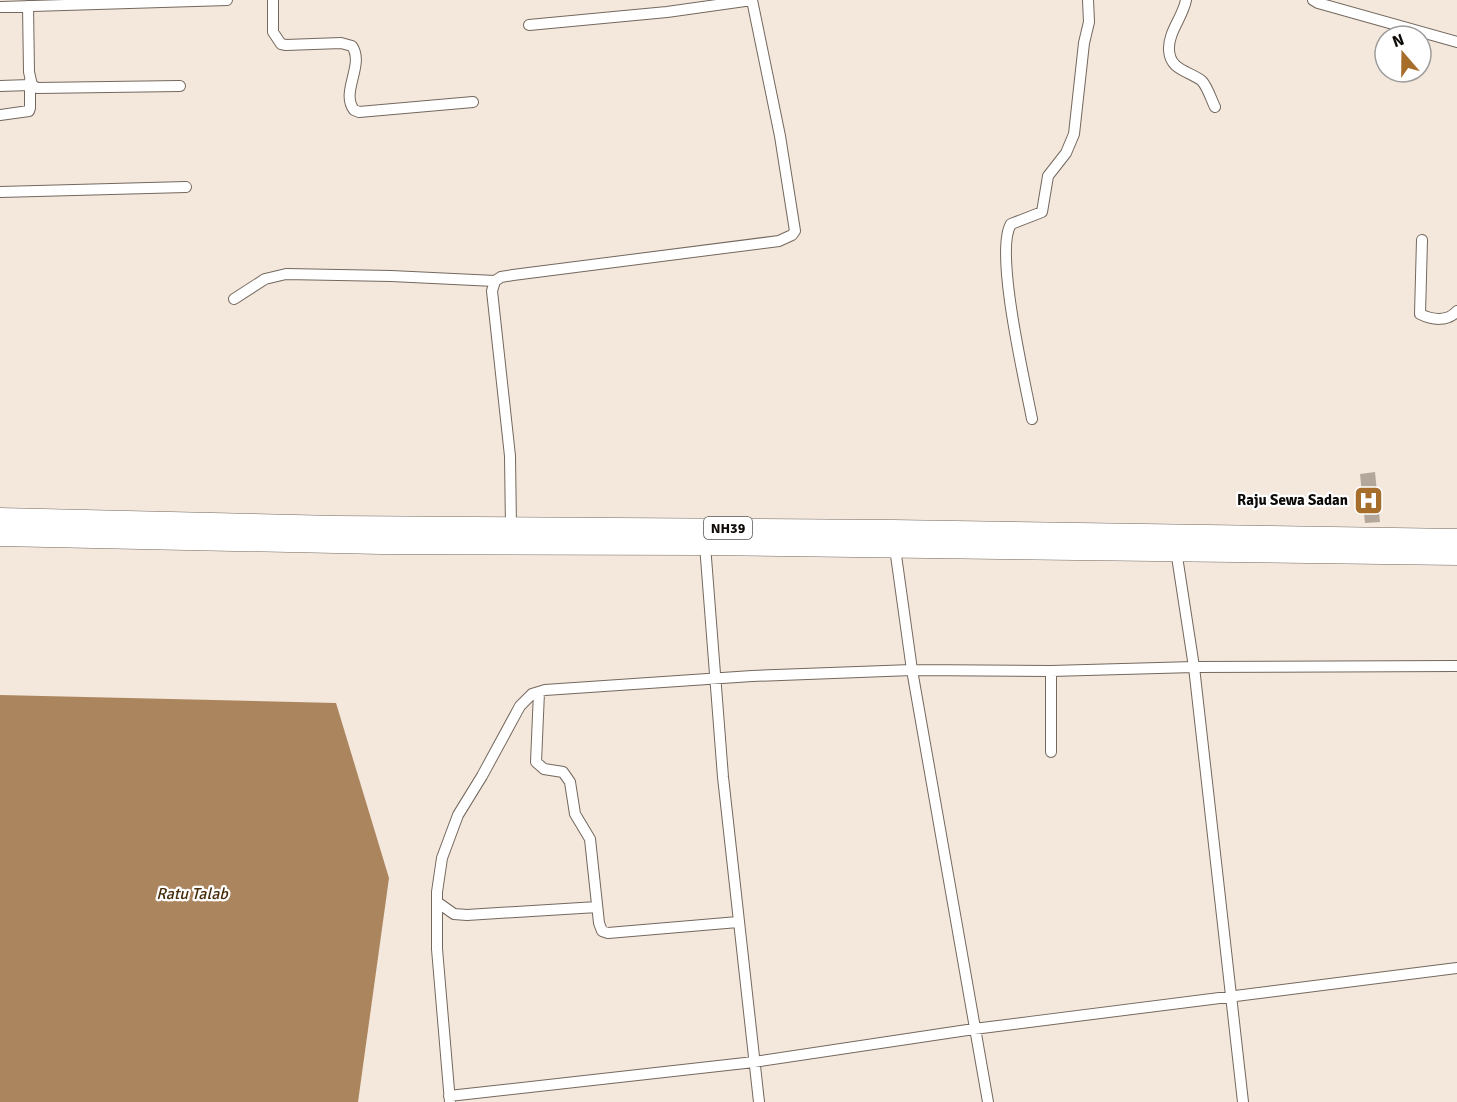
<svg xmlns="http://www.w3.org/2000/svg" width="1457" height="1102" viewBox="0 0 1457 1102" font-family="Signika,sans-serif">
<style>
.water{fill:#ab855e}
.building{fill:#b3a79b}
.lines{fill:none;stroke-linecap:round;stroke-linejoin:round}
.street-casing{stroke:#74685e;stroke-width:12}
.highway-casing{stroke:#74685e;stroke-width:21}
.street{stroke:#fff;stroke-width:10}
.highway{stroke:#fff;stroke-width:20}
.labels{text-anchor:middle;stroke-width:4.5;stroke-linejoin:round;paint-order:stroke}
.shield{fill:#fff;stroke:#565451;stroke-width:1.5}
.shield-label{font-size:14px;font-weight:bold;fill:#0e0a07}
.poi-label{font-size:15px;font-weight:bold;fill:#0e0a07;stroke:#fff;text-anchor:end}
.water-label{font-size:16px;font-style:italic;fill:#472c0b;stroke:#fff}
</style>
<rect width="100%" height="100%" fill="#f4e7db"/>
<!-- water -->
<path class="water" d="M 0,695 L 336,703 L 389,878 L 358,1102 L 0,1102 Z"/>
<!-- building -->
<path class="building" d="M 1375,472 L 1380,522 L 1365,523 L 1360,474 Z"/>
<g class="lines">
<defs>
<path id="street" d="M 273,0 L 273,32 L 281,44 L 286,45 L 341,43 L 352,46 C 365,65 340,92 354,110 L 359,112 L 473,102
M 1186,0 C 1183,17 1168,32 1169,50 C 1170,71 1190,71 1202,81 C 1208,88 1211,99 1215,107
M 1313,0 L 1318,3 L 1457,42
M 28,6 L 29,72 L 32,85 L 37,88 L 180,86
M 0,7 L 227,0
M 529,25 L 667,12 L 752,0
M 0,86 L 30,85
M 0,115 L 29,111 L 30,108 L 30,80
M 0,192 L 186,187
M 1422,240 L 1420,314 C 1432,320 1448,322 1457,311
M 234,299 L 265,279 L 286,274 L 391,276 L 495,281
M 1032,419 C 1025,382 994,251 1011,224 L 1042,212 L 1048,176 L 1066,153 L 1074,134 L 1084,43 L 1089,22 L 1088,0
M 511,528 L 510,456 L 492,291 L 495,281 L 501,277 L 513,275 L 779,241 L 792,235 L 795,231 L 780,136 L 752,0
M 705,545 L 723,777 L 759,1102
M 895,548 L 912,670 L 988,1102
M 1176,550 L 1194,667 L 1243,1102
M 539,692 L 536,762 L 544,769 L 563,772 L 570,782 L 575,814 L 590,839 L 599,923 L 602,931 L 608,933 L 738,922
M 1051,752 L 1051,671
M 437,902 L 454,914 L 467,915 L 597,907
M 449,1096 L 754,1062 L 974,1029 L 1457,968
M 450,1102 L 437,949 L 437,892 L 442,858 L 458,815 L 482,776 L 520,706 L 532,694 L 545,690 L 752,676 L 912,670 L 1051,671 L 1194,667 L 1457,666"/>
<path id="highway" d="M 0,518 L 336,526 L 893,530 L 1457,539
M 0,536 L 381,544 L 705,545 L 1457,555"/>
</defs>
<!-- street casing -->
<use href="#street" class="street-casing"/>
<!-- highway casing -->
<use href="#highway" class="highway-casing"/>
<!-- street -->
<use href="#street" class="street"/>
<!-- highway -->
<use href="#highway" class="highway"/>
</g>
<!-- icons -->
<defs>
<symbol id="hospital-square" viewBox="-11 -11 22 22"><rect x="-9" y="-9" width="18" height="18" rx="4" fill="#a66d2b" stroke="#fff"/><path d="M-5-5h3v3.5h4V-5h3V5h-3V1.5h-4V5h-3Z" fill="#fff"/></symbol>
</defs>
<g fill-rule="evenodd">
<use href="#hospital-square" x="1352" y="484" width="33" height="33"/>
</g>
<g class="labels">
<!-- shield labels -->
<rect class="shield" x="704" y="517" width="48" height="22" rx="4.5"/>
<g class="shield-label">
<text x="728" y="533">NH39</text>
</g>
<!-- poi labels -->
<g class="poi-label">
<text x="1348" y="505">Raju Sewa Sadan</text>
</g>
<!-- water labels -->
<g class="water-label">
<text x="192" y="899">Ratu Talab</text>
</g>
</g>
<!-- north arrow -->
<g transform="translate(1403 54) rotate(340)"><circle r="28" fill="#ffffff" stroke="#9f9d9c" stroke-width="1.5"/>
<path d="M0-4.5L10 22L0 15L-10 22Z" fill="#a66d2b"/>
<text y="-9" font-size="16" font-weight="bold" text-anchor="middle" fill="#0e0a07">N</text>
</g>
</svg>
